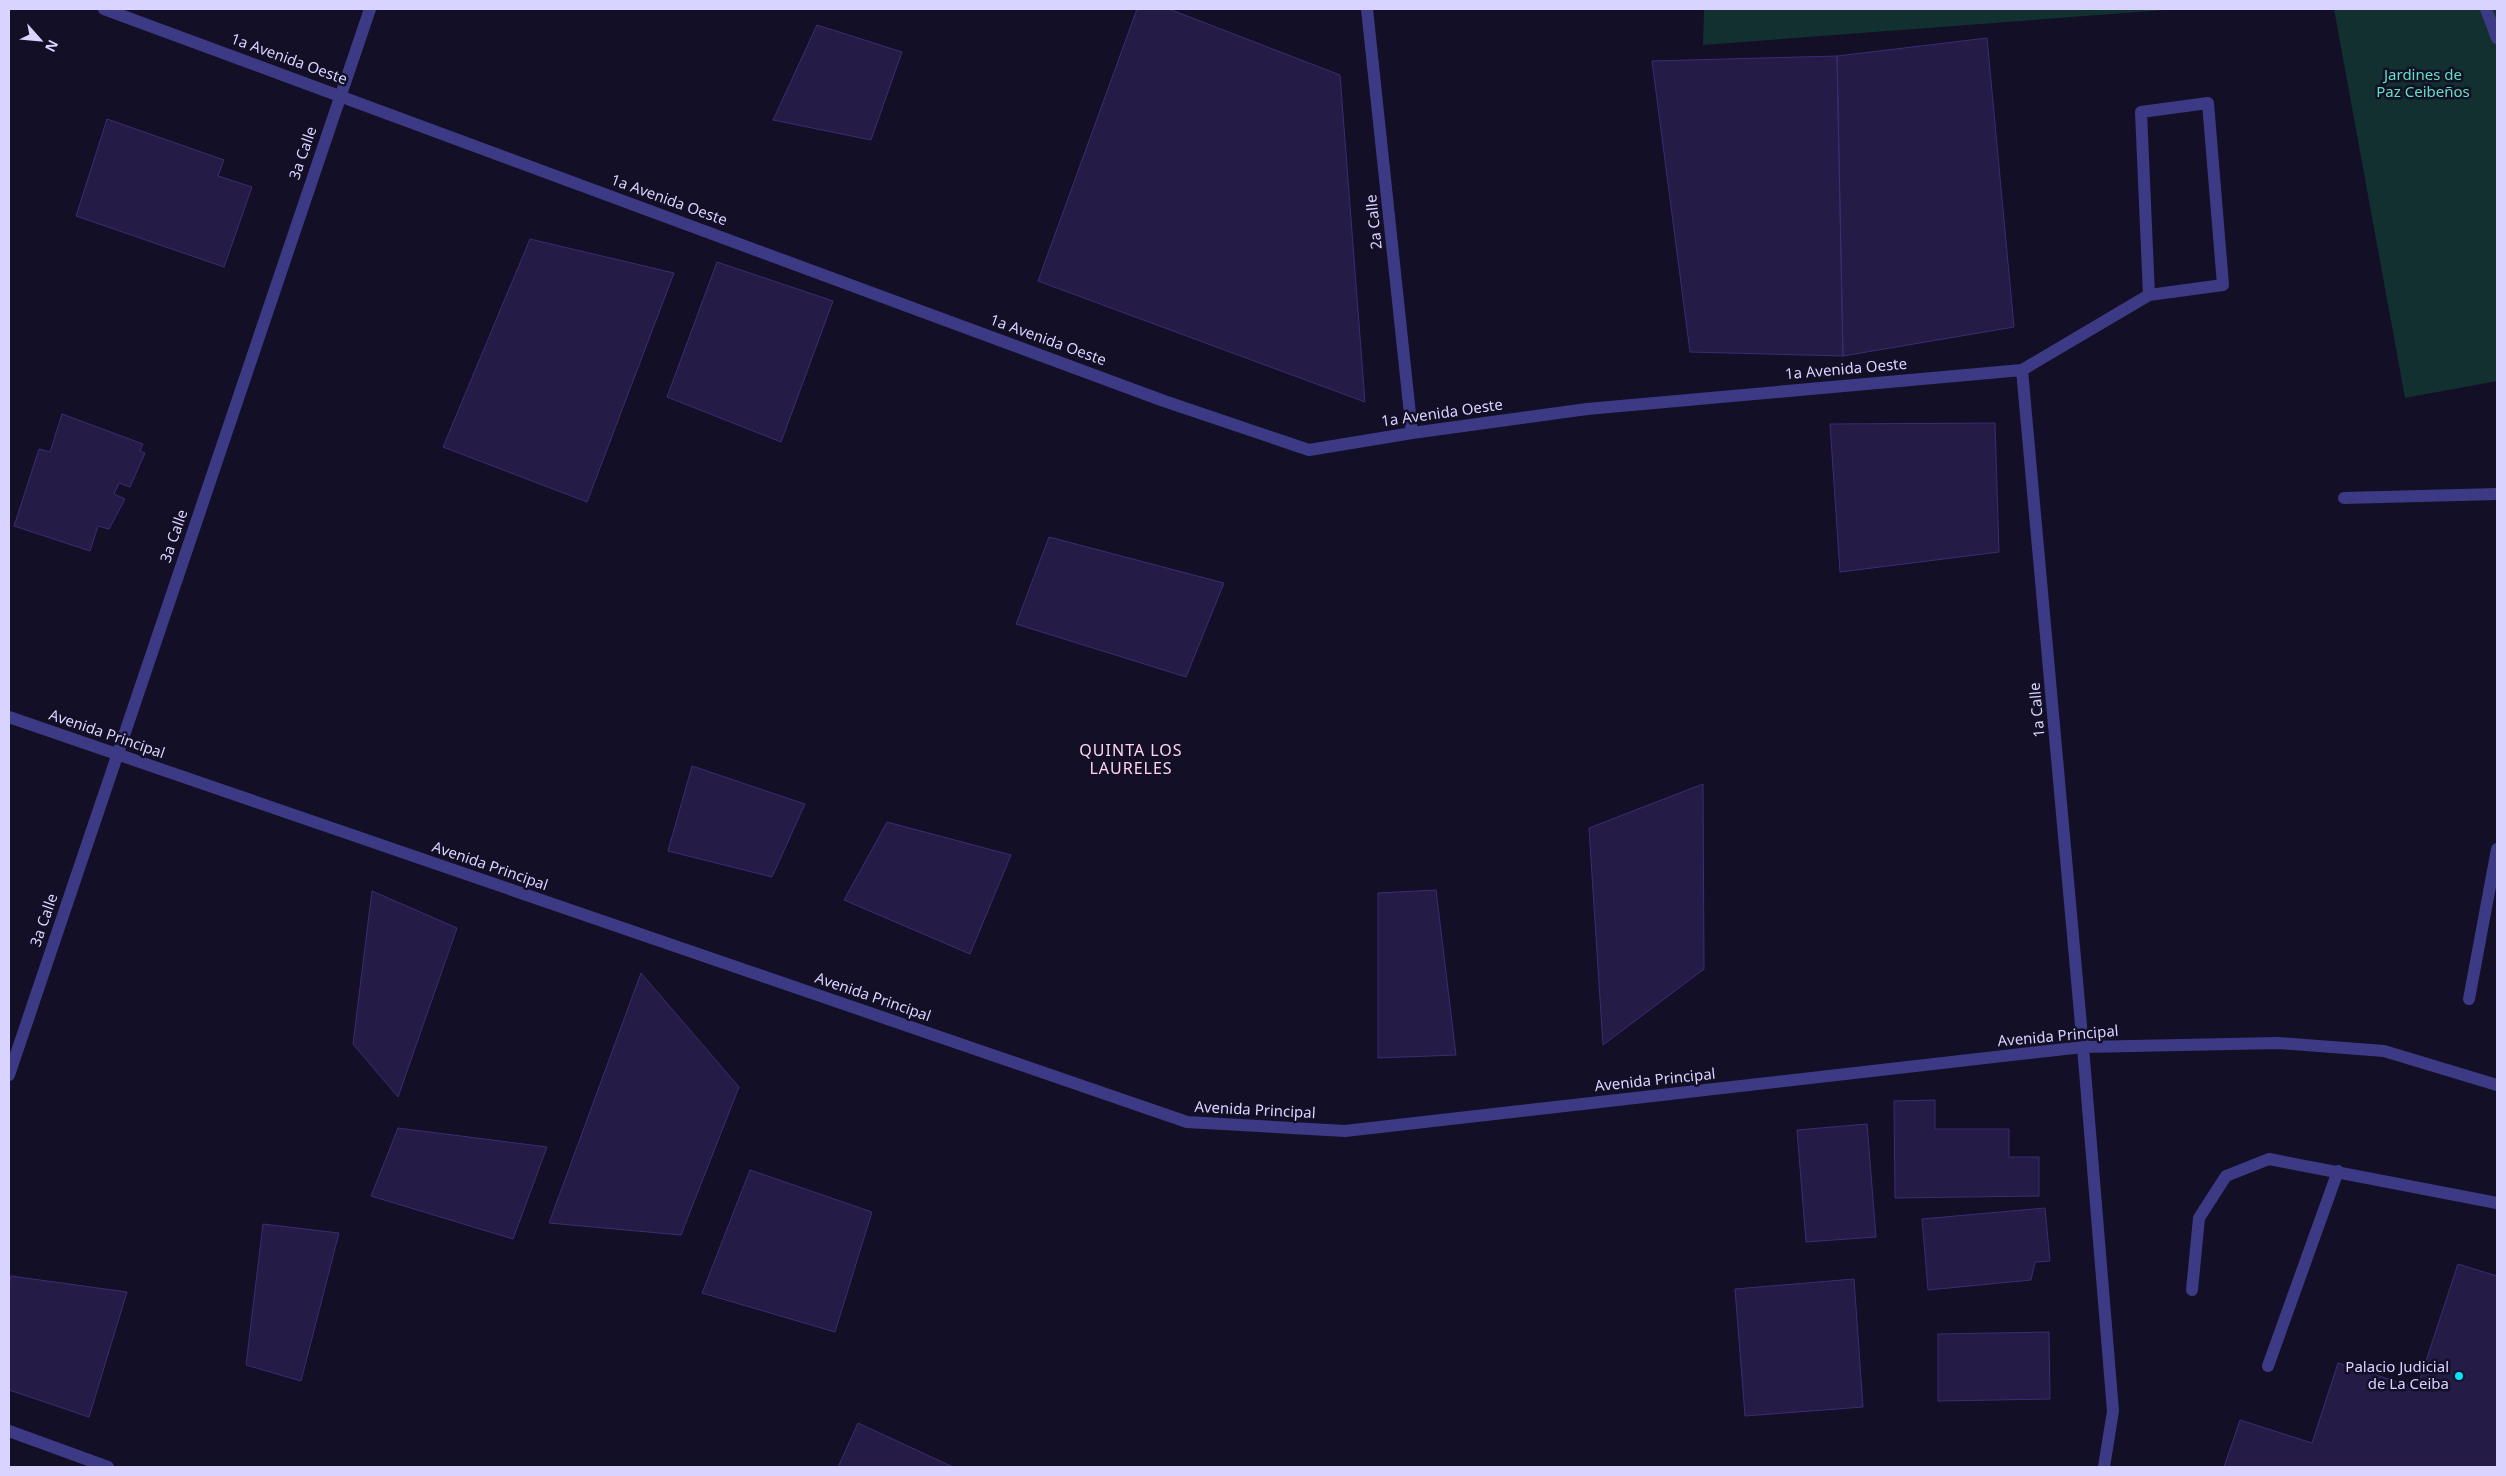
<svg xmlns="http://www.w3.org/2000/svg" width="2506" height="1476" viewBox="0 0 2506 1476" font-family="'Noto Sans',sans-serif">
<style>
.green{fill:#12302f}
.building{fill:#241b47;stroke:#3b2d73}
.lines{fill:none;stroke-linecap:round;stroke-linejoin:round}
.lane{stroke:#3d3a85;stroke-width:12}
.street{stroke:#3d3a85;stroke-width:12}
.poi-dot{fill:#00e5ff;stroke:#130f26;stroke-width:2}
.labels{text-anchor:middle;stroke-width:5;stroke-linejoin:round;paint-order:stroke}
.street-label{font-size:15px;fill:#d9d4ff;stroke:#130f26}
.park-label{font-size:15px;fill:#5fe0c0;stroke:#130f26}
.poi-label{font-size:15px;fill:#d9d4ff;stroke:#130f26;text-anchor:end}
.neighbourhood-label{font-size:16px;letter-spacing:1px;fill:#ffd6f0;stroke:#130f26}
</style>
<rect width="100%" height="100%" fill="#130f26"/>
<!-- green -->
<path class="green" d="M 1704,9 L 2179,9 L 1703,45 Z
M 2334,9 L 2497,9 L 2497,381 L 2405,398 Z"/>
<!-- building -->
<path class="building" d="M 1137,9 L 1169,9 L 1340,75 L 1365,402 L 1038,281 Z
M 817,25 L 902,52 L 871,140 L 773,120 Z
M 1987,38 L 2014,327 L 1843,356 L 1837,56 Z
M 1837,56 L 1843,356 L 1690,352 L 1652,61 Z
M 107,119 L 224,160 L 218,176 L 252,187 L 224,267 L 76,216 Z
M 530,239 L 674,273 L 587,502 L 443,447 Z
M 717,262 L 833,301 L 781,442 L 667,397 Z
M 62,414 L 143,444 L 140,451 L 145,453 L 130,487 L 119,483 L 114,494 L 125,499 L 109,529 L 98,526 L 90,551 L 14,526 L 39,449 L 50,452 Z
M 1995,423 L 1999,552 L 1840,572 L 1830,424 Z
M 1049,537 L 1224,583 L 1186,677 L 1016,624 Z
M 692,766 L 805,804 L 772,877 L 668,851 Z
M 1703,784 L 1704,969 L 1603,1045 L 1589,828 Z
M 887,822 L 1011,855 L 970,954 L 844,900 Z
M 1436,890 L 1456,1055 L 1378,1058 L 1378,893 Z
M 372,891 L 457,928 L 398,1097 L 353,1044 Z
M 641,973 L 739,1087 L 681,1235 L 549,1223 Z
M 1935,1100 L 1935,1129 L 2009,1129 L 2009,1157 L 2039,1157 L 2039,1196 L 1895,1198 L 1894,1101 Z
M 1867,1124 L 1876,1237 L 1806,1242 L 1797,1130 Z
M 398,1128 L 547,1147 L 513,1239 L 371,1196 Z
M 750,1170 L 872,1212 L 835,1332 L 702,1293 Z
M 2045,1208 L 2050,1261 L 2035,1262 L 2031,1280 L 1928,1290 L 1922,1219 Z
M 263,1224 L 339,1233 L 301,1381 L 246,1365 Z
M 2458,1264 L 2497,1276 L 2497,1467 L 2224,1467 L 2240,1420 L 2312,1443 L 2338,1363 L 2417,1388 Z
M 11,1276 L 127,1292 L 89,1417 L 9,1390 L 9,1285 Z
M 1854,1279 L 1863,1407 L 1745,1416 L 1735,1289 Z
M 2049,1332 L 2050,1399 L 1938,1401 L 1938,1334 Z
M 858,1423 L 953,1467 L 838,1467 Z"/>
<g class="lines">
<!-- lane -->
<path class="lane" d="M 2486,9 L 2497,38
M 2192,1290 L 2199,1218 L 2226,1176 L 2269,1159 L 2497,1203
M 2268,1366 L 2338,1171"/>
<!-- street -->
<path class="street" d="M 104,9 L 1164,401 L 1309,450 L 1412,433 L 1587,409 L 2022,370 L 2149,295 L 2223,285 L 2208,103 L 2141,112 L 2149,295
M 1367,9 L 1412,433
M 2022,370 L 2083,1047 L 2113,1411 L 2104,1467
M 2344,498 L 2497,494
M 9,717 L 1187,1122 L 1345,1131 L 2083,1047 L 2278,1043 L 2384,1051 L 2497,1085
M 2469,999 L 2497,849
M 9,1075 L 370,9
M 9,1431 L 108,1467"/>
</g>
<!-- markers -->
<circle class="poi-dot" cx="2459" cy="1376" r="5"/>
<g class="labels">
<!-- street labels -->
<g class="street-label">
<text transform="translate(289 59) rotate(20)" y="5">1a Avenida Oeste</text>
<text transform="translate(303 153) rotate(-71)" y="5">3a Calle</text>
<text transform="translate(669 200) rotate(20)" y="5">1a Avenida Oeste</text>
<text transform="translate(1374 222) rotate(-96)" y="5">2a Calle</text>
<text transform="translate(1048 340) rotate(20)" y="5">1a Avenida Oeste</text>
<text transform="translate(1846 369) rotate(-5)" y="5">1a Avenida Oeste</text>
<text transform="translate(1442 413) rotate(-8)" y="5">1a Avenida Oeste</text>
<text transform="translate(174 536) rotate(-71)" y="5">3a Calle</text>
<text transform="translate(2037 710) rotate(-95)" y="5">1a Calle</text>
<text transform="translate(107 734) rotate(19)" y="5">Avenida Principal</text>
<text transform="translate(490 866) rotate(19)" y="5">Avenida Principal</text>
<text transform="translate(44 920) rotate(-71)" y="5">3a Calle</text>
<text transform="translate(873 997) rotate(19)" y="5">Avenida Principal</text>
<text transform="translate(2058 1036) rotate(-5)" y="5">Avenida Principal</text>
<text transform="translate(1655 1080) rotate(-6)" y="5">Avenida Principal</text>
<text transform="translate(1255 1110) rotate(3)" y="5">Avenida Principal</text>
</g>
<!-- park labels -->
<g class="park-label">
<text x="2423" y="80">Jardines de<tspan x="2423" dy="17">Paz Ceibeños</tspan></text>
</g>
<!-- poi labels -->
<g class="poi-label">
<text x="2449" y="1372">Palacio Judicial<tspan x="2449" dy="17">de La Ceiba</tspan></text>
</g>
<!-- neighbourhood labels -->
<g class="neighbourhood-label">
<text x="1131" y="756">QUINTA LOS<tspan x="1131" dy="18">LAURELES</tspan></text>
</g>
</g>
<!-- border -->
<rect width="2506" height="1476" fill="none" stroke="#d9d4ff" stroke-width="20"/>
<!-- north arrow -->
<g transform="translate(40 40) rotate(117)" stroke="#130f26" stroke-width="4" paint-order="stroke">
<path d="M0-4L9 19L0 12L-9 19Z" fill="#d9d4ff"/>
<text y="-8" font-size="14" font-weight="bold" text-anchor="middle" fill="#d9d4ff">N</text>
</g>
</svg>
